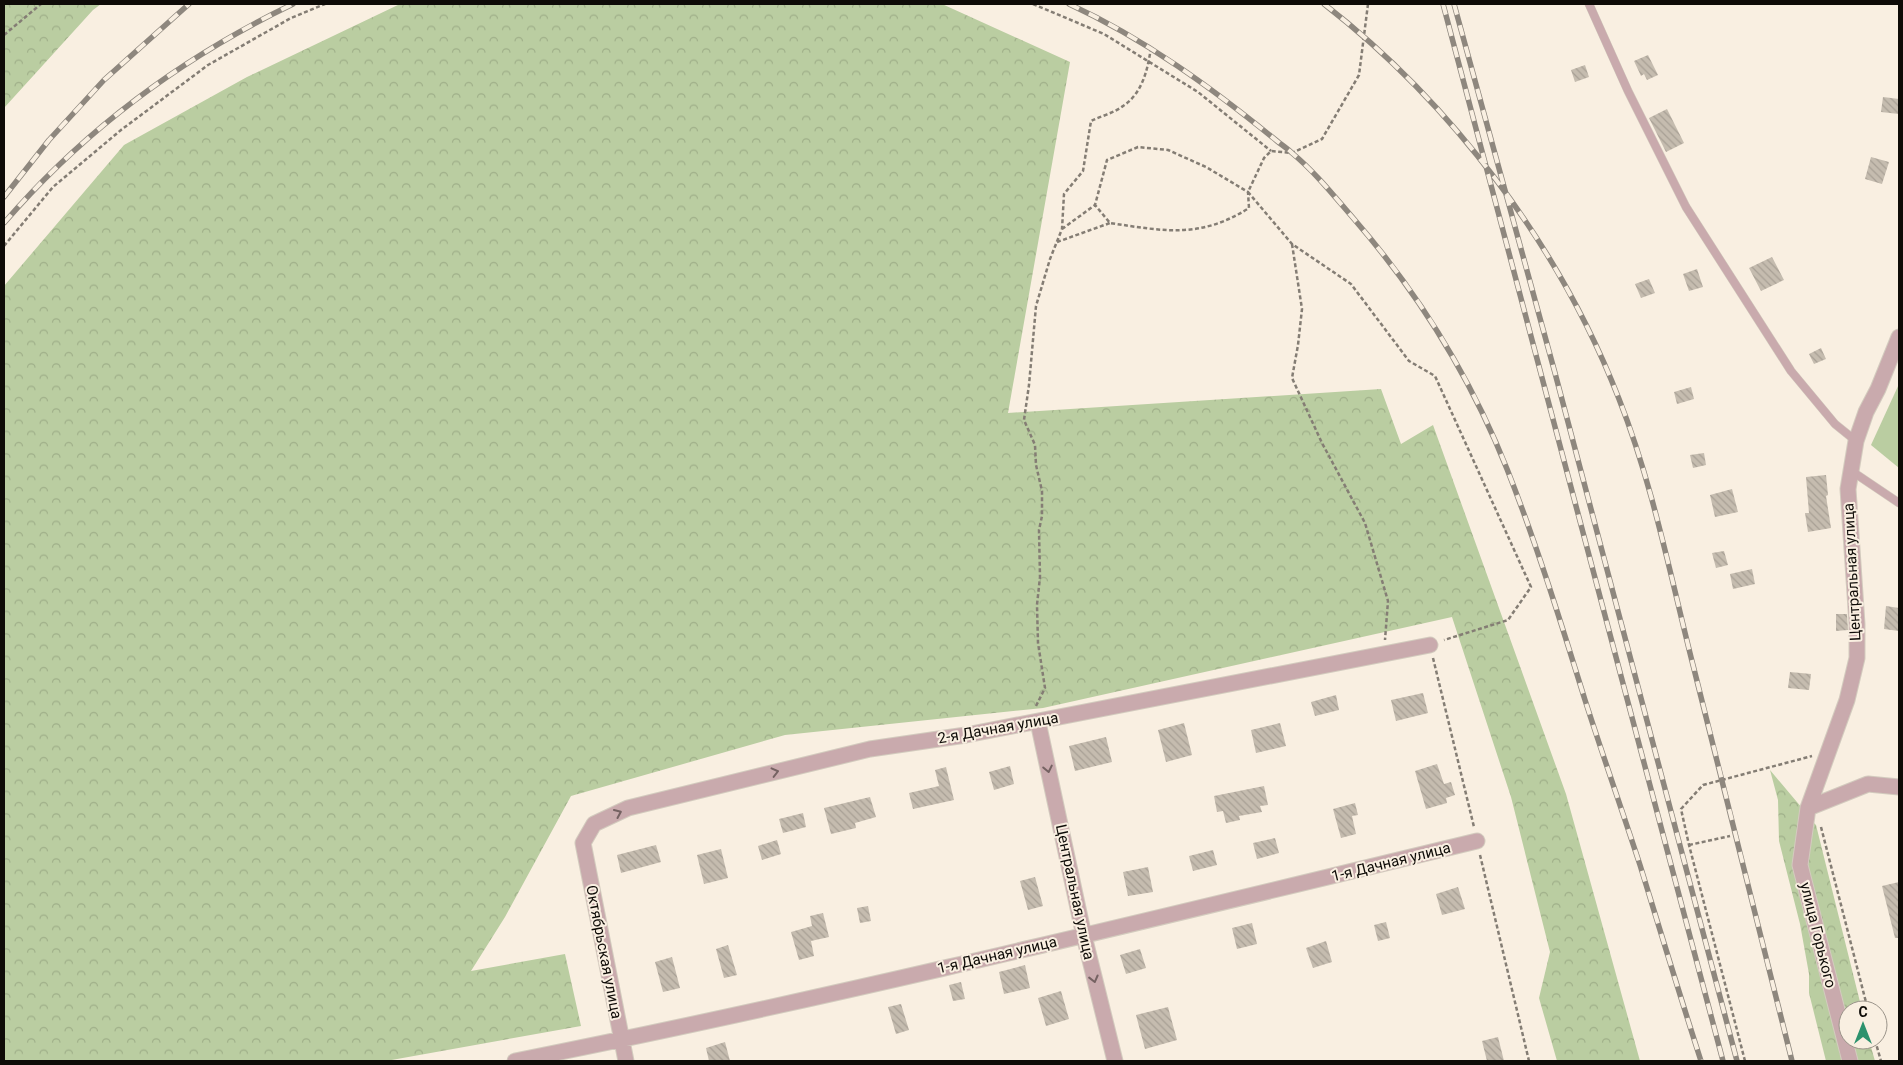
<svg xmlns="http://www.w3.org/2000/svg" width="1903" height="1065" viewBox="0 0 1903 1065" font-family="Roboto,sans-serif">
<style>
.grass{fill:#bacda1}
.forest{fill:url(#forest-crowns)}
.building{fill:url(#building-back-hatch)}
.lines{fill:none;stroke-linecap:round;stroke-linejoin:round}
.service-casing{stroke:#d3cbbe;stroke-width:9}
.minor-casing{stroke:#d3cbbe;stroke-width:17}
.path{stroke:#847d74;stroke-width:2.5;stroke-dasharray:4 2.5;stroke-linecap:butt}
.service{stroke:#c9aaad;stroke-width:8}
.minor{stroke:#c9aaad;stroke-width:15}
.rail-casing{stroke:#8e877e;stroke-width:5.5}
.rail{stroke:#f9efe1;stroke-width:4;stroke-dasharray:11;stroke-linecap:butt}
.oneway{stroke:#756262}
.labels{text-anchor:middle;stroke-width:4;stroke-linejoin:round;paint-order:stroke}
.street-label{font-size:15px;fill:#0e0b07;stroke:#f9efe1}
</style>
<defs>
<pattern id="forest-crowns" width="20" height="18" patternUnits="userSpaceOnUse" patternTransform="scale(1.25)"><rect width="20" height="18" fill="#bacda1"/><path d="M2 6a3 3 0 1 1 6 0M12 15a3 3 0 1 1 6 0" fill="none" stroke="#9faf89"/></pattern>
<pattern id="building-back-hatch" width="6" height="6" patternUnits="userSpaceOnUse" patternTransform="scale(1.25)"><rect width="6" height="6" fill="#c5bcaf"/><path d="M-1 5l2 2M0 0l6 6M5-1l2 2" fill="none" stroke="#a8a095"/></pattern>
</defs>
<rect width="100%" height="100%" fill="#f9efe1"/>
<!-- grass -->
<path class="grass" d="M 1899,384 L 1899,468 L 1871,445 Z"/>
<!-- forest -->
<path class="forest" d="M 4,4 L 101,4 L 93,10 L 4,108 Z
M 400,4 L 942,4 L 1070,62 L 1008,413 L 1381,389 L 1401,444 L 1433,425 L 1566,794 L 1640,1061 L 1557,1061 L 1539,998 L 1550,952 L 1511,797 L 1452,617 L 1043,708 L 785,735 L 571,796 L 505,917 L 471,971 L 565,954 L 581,1026 L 386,1061 L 4,1061 L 4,286 L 124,145 L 247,77 Z
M 1770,770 L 1802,808 L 1795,863 L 1845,1061 L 1826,1061 L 1809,993 L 1809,974 L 1800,924 L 1779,841 L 1778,800 Z
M 1811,820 L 1816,825 L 1862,1010 L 1848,1010 L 1848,1033 L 1805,865 Z
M 1850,1040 L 1869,1040 L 1875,1061 L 1855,1061 Z"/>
<!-- building -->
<path class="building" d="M 1648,55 L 1658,75 L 1647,80 L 1644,74 L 1641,76 L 1634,61 Z
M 1585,65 L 1589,77 L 1575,82 L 1571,70 Z
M 1883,97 L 1899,99 L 1899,114 L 1881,112 Z
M 1667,109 L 1684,143 L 1666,152 L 1649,118 Z
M 1871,157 L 1889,162 L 1882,184 L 1865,179 Z
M 1772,257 L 1784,280 L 1761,291 L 1749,268 Z
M 1697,269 L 1703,287 L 1689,291 L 1683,274 Z
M 1649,279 L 1655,293 L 1641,298 L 1635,284 Z
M 1821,348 L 1826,359 L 1814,364 L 1809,354 Z
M 1691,387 L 1694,399 L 1677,404 L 1674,392 Z
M 1704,453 L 1706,465 L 1693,468 L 1690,455 Z
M 1826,475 L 1828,495 L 1826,496 L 1831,528 L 1808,532 L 1805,513 L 1809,513 L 1806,477 Z
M 1732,489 L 1738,512 L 1715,517 L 1710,495 Z
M 1724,551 L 1728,565 L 1716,568 L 1712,553 Z
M 1752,569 L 1755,584 L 1733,589 L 1730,574 Z
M 1886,606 L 1899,608 L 1899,631 L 1884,629 Z
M 1836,614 L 1847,614 L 1848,630 L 1836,631 Z
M 1790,672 L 1811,674 L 1809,690 L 1788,688 Z
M 1423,693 L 1428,713 L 1396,721 L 1391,700 Z
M 1336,695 L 1339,710 L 1315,716 L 1311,702 Z
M 1184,723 L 1192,755 L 1166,762 L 1158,730 Z
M 1280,723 L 1286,746 L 1256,753 L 1251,730 Z
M 1106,737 L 1112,762 L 1075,771 L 1069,746 Z
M 1437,764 L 1444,784 L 1451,782 L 1455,795 L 1446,798 L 1447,803 L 1426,809 L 1415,771 Z
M 1010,766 L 1014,784 L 994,790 L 989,772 Z
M 946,767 L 954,800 L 913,809 L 909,793 L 939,786 L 935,770 Z
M 1264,786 L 1268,805 L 1260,806 L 1262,812 L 1239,816 L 1240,820 L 1226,823 L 1223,811 L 1217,812 L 1214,796 Z
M 870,797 L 876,817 L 855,823 L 856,828 L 831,834 L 824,808 Z
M 1355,803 L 1358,815 L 1352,816 L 1356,834 L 1341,838 L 1333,809 Z
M 803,813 L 806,827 L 783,833 L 779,819 Z
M 1275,838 L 1279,853 L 1257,859 L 1253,843 Z
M 777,840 L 781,854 L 762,860 L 758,846 Z
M 656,845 L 661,862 L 621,873 L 617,855 Z
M 721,849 L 728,878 L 704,884 L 697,855 Z
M 1213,850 L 1217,865 L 1193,871 L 1189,856 Z
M 1148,867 L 1153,892 L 1128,896 L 1123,872 Z
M 1035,877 L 1043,906 L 1028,910 L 1020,881 Z
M 1899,882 L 1899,938 L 1895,938 L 1882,886 Z
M 1458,887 L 1465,909 L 1442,915 L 1436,894 Z
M 868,906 L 871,921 L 860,923 L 857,908 Z
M 823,913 L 829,937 L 811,941 L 814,956 L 799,960 L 791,932 L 812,926 L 810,916 Z
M 1386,922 L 1390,938 L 1378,941 L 1374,925 Z
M 1252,923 L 1257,944 L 1237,949 L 1232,928 Z
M 1326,941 L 1332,962 L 1313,968 L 1306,948 Z
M 728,945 L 737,975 L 724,978 L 716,949 Z
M 1140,949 L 1146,968 L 1126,974 L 1120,955 Z
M 672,957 L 680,988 L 663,992 L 655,962 Z
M 1025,965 L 1030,988 L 1004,994 L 999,972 Z
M 961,982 L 965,999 L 953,1001 L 949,985 Z
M 1061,991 L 1069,1019 L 1046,1026 L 1038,998 Z
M 901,1004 L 909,1030 L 896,1034 L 888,1007 Z
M 1168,1007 L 1177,1040 L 1145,1049 L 1136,1015 Z
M 1498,1037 L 1504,1061 L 1487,1061 L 1482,1041 Z
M 725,1042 L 730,1061 L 709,1061 L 706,1048 Z"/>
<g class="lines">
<defs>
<path id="service" d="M 1589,4 L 1628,91 L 1686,207 L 1791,371 L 1835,424 L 1856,441
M 1850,470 L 1899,503"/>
<path id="minor" d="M 1038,722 L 1084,936 L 1115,1061
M 1808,808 L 1868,784 L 1899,787
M 515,1061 C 837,997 1157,918 1477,841
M 626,1061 L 583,843 L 594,824 L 628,808 L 870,749 L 966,735 L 1430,645
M 1850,1061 L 1800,865 L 1808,808 L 1847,700 L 1857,658 L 1857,624 L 1848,489 L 1856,441 L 1866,412 L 1878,389 L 1899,337"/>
</defs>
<!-- service casing -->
<use href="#service" class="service-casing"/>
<!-- minor casing -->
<use href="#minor" class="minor-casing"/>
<!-- path -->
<path class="path" d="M 1033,4 L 1104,34 L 1198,92 L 1271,151
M 1368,4 L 1359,75 L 1322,139 L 1292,153 L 1271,151 L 1264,158 L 1248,192 L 1292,244 L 1351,284 L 1409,361 L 1435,376 L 1531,587 L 1508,620 L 1444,640
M 4,35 L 41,4
M 1062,229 L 1095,205 L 1107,160 L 1138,147 L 1168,150 L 1206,167 L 1248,192 L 1249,208 C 1200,239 1164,231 1110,223 L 1095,205
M 1057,242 L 1110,223
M 1292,244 L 1302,309 L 1298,345 L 1292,378 L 1322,443 L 1365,523 L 1388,601 L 1385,640
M 4,246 L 53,187 L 121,130 L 208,65 L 291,18 L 325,4
M 1433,658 L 1474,827
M 1036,706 L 1045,688 L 1038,643 L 1037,605 L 1040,577 L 1039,530 L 1042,516 L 1042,491 L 1036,465 L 1035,445 L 1024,420 L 1029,385 L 1036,306 L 1050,259 L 1062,229 L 1064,194 L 1083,171 L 1091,121 C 1101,116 1114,113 1123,106 C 1143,93 1148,68 1151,47
M 1821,827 L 1868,1010
M 1689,845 L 1730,836
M 1480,855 L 1529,1061
M 1875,1040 L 1881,1061
M 1745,1061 L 1689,845 L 1681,809 L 1703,785 L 1812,756"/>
<!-- service -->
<use href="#service" class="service"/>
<!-- minor -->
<use href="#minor" class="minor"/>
<defs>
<path id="rail" d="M 1069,4 C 1145,39 1212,88 1277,141 C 1282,145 1288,149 1292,153 C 1315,172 1334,196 1354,219 C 1419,294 1470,376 1507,469 C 1537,545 1561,623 1585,700 C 1603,756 1622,810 1640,865 C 1660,930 1680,996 1701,1061
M 1324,4 C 1453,104 1560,247 1619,399 C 1653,485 1671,579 1694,669 C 1727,799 1759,930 1792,1061
M 1443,4 L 1723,1061
M 1454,4 L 1555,373 L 1737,1061
M 4,197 L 49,140 L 104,80 L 189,4
M 4,223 C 84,130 183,57 293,4"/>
</defs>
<!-- rail casing -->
<use href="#rail" class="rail-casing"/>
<!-- rail -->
<use href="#rail" class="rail"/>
</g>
<!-- one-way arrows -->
<defs><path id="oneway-chevron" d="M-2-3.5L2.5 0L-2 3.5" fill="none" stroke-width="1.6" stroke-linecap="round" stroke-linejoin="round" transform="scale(1.25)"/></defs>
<g class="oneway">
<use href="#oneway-chevron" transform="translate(1048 769) rotate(78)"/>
<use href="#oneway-chevron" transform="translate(775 772) rotate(-14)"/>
<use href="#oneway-chevron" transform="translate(618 813) rotate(-24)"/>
<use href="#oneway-chevron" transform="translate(1094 979) rotate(76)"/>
</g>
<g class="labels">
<!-- street labels -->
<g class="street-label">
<text transform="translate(1852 572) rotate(-93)" y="5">Центральная улица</text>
<text transform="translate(998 728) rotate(-10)" y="5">2-я Дачная улица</text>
<text transform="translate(1391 862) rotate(-14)" y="5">1-я Дачная улица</text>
<text transform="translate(1075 892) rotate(78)" y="5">Центральная улица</text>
<text transform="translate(1818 935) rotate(76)" y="5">улица Горького</text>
<text transform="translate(604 952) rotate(79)" y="5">Октябрьская улица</text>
<text transform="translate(997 955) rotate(-13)" y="5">1-я Дачная улица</text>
</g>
</g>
<!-- border -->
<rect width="1903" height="1065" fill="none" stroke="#0e0b07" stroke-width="10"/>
<!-- north arrow -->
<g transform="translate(1863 1025)"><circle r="24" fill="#f9efe1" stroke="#9b948a"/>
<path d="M0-4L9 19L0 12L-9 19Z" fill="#2c926d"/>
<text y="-8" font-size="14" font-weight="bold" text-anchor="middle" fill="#0e0b07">С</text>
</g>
</svg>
